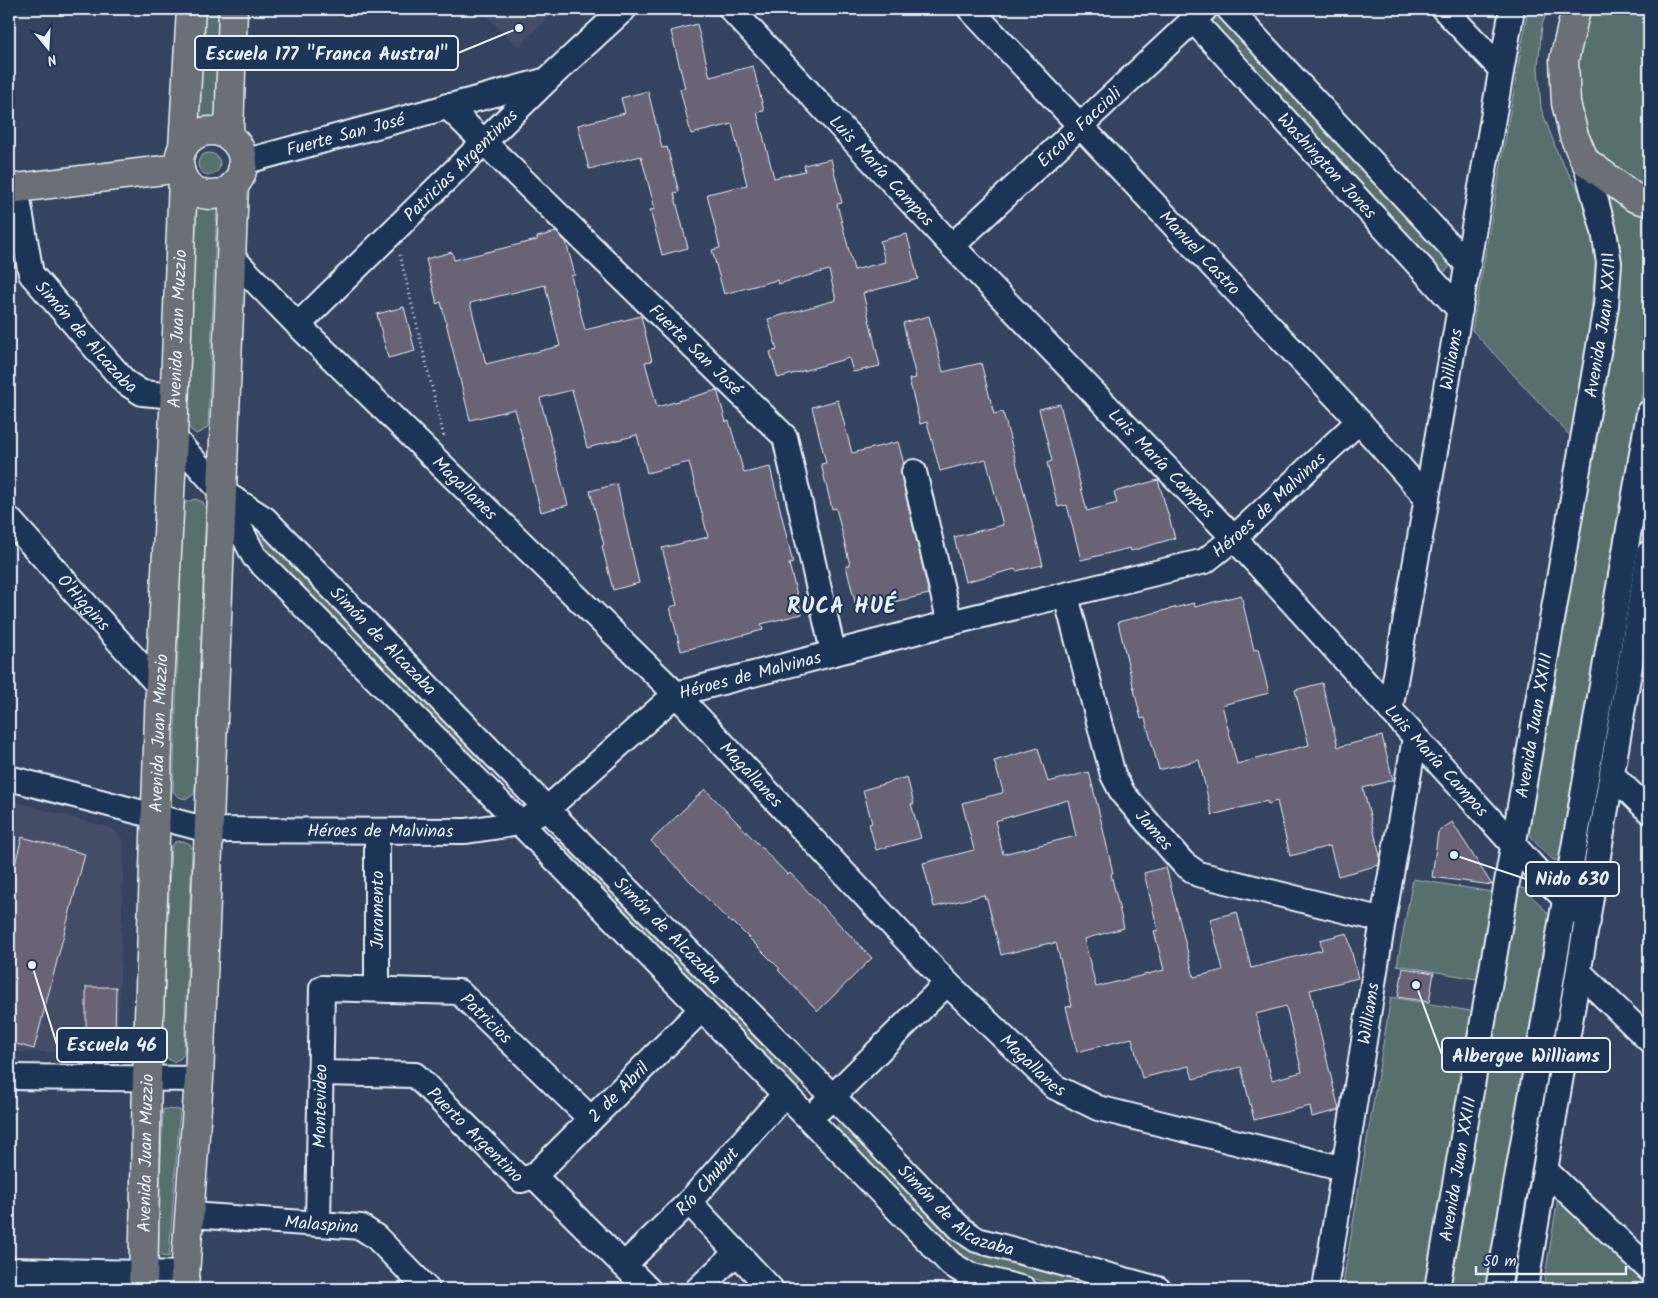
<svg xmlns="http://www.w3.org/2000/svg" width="1658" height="1298" viewBox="0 0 1658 1298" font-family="Kalam,sans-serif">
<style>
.built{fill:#444d66}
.green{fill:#59706d;stroke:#a0b0b2}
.building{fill:#696475;stroke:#e8f1f8;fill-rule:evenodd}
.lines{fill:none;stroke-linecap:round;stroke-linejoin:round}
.minor-casing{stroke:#e8f1f8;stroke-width:28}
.major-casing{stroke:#e8f1f8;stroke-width:31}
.path{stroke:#e8f1f8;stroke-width:3;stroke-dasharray:1 4;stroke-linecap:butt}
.minor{stroke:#1d3557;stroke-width:24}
.major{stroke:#6b6f75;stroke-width:28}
.labels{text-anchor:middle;stroke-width:4;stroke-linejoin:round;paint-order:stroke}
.street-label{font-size:18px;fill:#e8f1f8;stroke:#1d3557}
.district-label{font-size:22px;font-weight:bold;letter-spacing:1px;fill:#e8f1f8;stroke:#1d3557}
.leader{fill:none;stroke:#e8f1f8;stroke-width:2}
.callout-dot{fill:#e8f1f8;stroke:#1d3557;stroke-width:2}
.callout{fill:#1d3557;stroke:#e8f1f8;stroke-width:2}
.callout-label{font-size:19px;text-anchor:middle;font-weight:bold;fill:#e8f1f8}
</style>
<rect width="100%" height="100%" fill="#344360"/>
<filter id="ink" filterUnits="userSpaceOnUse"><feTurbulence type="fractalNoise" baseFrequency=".02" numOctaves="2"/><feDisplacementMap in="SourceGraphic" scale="10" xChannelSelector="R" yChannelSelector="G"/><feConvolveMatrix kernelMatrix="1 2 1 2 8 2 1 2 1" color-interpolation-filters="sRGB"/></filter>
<g filter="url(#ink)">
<!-- built -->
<path class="built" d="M 480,9 L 558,9 L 518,47 Z
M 9,800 L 114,829 L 124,842 L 118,1042 L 106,1052 L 9,1052 Z"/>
<!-- green -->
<path class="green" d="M 202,9 L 223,9 L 220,123 L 209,121 L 199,123 Z
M 1528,9 L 1548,9 L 1542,25 L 1538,67 L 1541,108 L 1559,157 L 1589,208 L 1596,258 L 1589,334 L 1572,438 L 1472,330 Z
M 1584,9 L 1649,9 L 1649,195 L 1600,158 L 1583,119 L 1577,94 L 1575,72 Z
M 1220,11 L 1454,263 L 1441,275 L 1207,22 Z
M198 164a11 11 0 1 1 22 0a11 11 0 1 1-22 0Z
M 1616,197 L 1649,214 L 1649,353 L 1563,857 L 1559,860 L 1553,860 C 1544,851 1531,841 1527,828 L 1620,271 L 1619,238 L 1609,201 Z
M 197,200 L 207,203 L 217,201 L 208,427 L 203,431 L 196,434 L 191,430 L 187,425 Z
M 195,499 L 203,502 L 206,510 L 195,793 C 187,801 180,800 173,792 L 183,509 L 186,502 Z
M 255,526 L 485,760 L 478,767 L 248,532 Z
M 563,839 L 801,1083 L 794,1090 L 556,846 Z
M 183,841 L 190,844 L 192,849 L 184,1053 L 181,1058 L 173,1062 L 167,1058 L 162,1051 L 171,847 L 175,842 Z
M 1413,879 L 1498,893 L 1482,980 L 1397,965 Z
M 1520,888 L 1525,889 L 1547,912 L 1551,919 L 1489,1289 L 1446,1289 L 1514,890 Z
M 1572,940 L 1518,1289 L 1508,1289 L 1567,943 Z
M 1391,997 L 1476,1012 L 1429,1289 L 1342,1289 Z
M 163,1109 L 180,1110 L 169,1257 L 157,1256 Z
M 840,1123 L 963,1248 L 1117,1289 L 1072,1289 L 960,1259 L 833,1129 Z
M 1558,1198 L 1649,1288 L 1649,1289 L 1543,1289 Z
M 9,1281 L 96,1283 L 120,1289 L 9,1289 Z"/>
<!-- building -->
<path class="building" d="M 697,24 L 710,77 L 753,66 L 764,111 L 757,112 L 774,178 L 805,171 L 804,165 L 831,159 L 842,203 L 837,204 L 854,270 L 885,262 L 880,241 L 907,234 L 918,279 L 863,293 L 880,366 L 853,372 L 849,358 L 778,378 L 770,352 L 777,350 L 768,319 L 836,300 L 829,270 L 778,284 L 777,280 L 724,294 L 712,250 L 720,248 L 707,194 L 747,185 L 732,124 L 691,134 L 680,89 L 685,88 L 671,31 Z
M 648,91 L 662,148 L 667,147 L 679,192 L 674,193 L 688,248 L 662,255 L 650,210 L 655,209 L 641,156 L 589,169 L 578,125 L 625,113 L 621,98 Z
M 556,232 L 566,242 L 575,275 L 571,276 L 585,330 L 641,316 L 652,361 L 645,362 L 657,407 L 717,390 L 726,422 L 729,421 L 744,473 L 770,467 L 793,563 L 789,564 L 802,614 L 761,624 L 763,630 L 681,651 L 670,607 L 677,605 L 662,548 L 708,537 L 689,462 L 647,473 L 637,435 L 587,448 L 572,390 L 540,398 L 568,505 L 541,512 L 515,409 L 470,420 L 441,302 L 437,304 L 426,259 L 452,252 L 454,260 L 537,240 L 537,237 ZM 545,285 L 560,346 L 486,364 L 470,303 Z
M 404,307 L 415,351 L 388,358 L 377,314 Z
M 929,316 L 943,372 L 981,363 L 994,414 L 1003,412 L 1043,565 L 1016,571 L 1015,569 L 965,582 L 954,537 L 1003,525 L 986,459 L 940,471 L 927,422 L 920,424 L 909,379 L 916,378 L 903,323 Z
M 838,400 L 852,453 L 898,442 L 904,464 L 901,469 L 901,475 L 929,594 L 857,610 L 846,566 L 850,565 L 836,508 L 832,509 L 821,464 L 826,463 L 812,407 Z
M 1060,404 L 1087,511 L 1117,503 L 1114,492 L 1158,480 L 1175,538 L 1131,551 L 1130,548 L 1081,560 L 1067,505 L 1058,507 L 1047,463 L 1052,461 L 1039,409 Z
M 617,484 L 639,583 L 613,590 L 602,546 L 604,545 L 590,491 Z
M 1241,595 L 1254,650 L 1258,649 L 1269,693 L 1222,705 L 1237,764 L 1309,745 L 1295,690 L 1322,683 L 1338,747 L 1382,736 L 1393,780 L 1363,788 L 1380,856 L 1379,865 L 1338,876 L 1330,846 L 1290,856 L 1277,801 L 1268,804 L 1267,801 L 1212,815 L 1199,760 L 1159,770 L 1145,718 L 1141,719 L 1118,622 L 1194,603 L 1195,607 Z
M 1038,748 L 1048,782 L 1089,772 L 1100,816 L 1113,873 L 1111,874 L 1124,928 L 1084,939 L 1096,987 L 1164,970 L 1154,931 L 1158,930 L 1144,873 L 1166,867 L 1194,977 L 1223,970 L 1210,919 L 1237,912 L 1251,968 L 1322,950 L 1320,940 L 1347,933 L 1358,978 L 1310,990 L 1339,1110 L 1312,1117 L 1310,1106 L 1254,1120 L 1241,1067 L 1193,1079 L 1189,1066 L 1142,1078 L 1132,1038 L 1077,1052 L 1066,1007 L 1072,1006 L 1056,943 L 1050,944 L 1050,943 L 1001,955 L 987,899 L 985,899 L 984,895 L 934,907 L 923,863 L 974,850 L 962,803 L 1002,793 L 1003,791 L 994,761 ZM 1068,800 L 1076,836 L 1003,854 L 995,821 ZM 1286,1006 L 1302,1072 L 1272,1080 L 1256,1014 Z
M 907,777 L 914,804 L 911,804 L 921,838 L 876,850 L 869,824 L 872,823 L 863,790 Z
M 705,789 L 788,875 L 790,873 L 872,958 L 818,1011 L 778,970 L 780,969 L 733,922 L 731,923 L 651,841 Z
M 1452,822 L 1492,885 L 1432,877 L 1438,832 Z
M 22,837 L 85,854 L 34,1049 L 9,1042 L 9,887 Z
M 1403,968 L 1434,973 L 1429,1002 L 1398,997 Z
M 86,987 L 116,987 L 115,1039 L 86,1039 Z"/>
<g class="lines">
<defs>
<g id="minor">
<path id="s1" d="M 731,9 L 952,246 L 1234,538 L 1539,873 L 1588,921"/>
<path id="s2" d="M 970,9 L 1359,421 L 1427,498"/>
<path d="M 1229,9 L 1468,265"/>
<path d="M 1444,9 L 1501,69"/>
<path id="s3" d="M 1193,20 L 1460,310"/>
<path id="s4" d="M 447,106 L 785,437 L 833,652"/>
<path id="s5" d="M 243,162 L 547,80"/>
<path id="s6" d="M 16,188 L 31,274 L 125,382 L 142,393 L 175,396"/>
<path id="s7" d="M 952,246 L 1205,9"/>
<path id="s8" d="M 230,255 L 298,325 L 676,694 L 947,983 L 1055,1087 L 1098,1108 L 1344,1169"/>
<path id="s9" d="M 298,325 L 548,79 L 624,9"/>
<path d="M 173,437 L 221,491 L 254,556 L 520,823 L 951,1264 L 969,1275 L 1024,1289"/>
<path d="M 914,472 L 950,623"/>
<path id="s10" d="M 221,491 L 265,519 L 547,809 L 832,1096 L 961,1229 L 977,1240 L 1158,1289"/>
<path id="s11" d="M 9,519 L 160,687"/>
<path id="s12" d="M 1066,596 L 1113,775 L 1123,794 L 1183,863 L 1198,874 L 1383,920"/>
<path id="s13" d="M 1390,710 L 1512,9"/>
<path d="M 1612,775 L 1649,811"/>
<path id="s14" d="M 9,778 L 208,830 L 466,831 L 520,823 L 547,809 L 676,694 L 950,623 L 1205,561 L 1234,538 L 1359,421"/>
<path d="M 377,831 L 377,989"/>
<path d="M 1579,972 L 1649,1040"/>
<path id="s15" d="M 320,1073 L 415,1075 L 521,1180 L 534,1176 L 648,1289"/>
<path d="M 9,1077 L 199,1079"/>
<path d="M 821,1108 L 947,983"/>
<path d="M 1546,1171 L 1649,1269"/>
<path id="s16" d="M 534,1176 L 702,1009"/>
<path d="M 689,1202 L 771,1289"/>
<path id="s17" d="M 191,1215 L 361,1227 L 376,1237 L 427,1289"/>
<path id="s18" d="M 318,1224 L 322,988 L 459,992 L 591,1119"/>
<path id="s19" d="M 624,1265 L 689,1202 L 784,1095"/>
<path d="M 9,1270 L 186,1274"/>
<path d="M 698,1289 L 736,1253"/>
<path id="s20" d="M 1325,1289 L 1383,920 L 1415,738"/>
<path id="s21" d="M 1437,1289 L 1606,306 L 1609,263 L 1604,231 L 1585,161"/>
<path d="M 1498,1289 L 1649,413"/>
<path d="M 1525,1289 L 1649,553"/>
</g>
<g id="major">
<path d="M 1576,9 L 1564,60 L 1566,103 L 1574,136 L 1585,161 L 1635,198 L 1649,202"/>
<circle cx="211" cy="163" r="32"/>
<path d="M 229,135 L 233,9"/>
<path d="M 183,148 L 191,9"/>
<path d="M 9,189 L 180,168"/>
<path id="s22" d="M 143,1289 L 147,1077 L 160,687 L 173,437 L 183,178"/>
<path d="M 184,1289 L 199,1079 L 234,185"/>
</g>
</defs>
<!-- minor casing -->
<use href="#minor" class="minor-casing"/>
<!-- major casing -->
<use href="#major" class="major-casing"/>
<!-- path -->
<path class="path" d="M 400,255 L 444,437"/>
<!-- minor -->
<use href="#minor" class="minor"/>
<!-- major -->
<use href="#major" class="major"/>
</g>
</g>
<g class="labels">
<!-- street labels -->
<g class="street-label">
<text dy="6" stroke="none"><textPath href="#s7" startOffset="174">Ercole Faccioli</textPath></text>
<text dy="6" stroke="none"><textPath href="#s5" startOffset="106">Fuerte San José</textPath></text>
<text dy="6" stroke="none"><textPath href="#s3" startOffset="198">Washington Jones</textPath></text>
<text dy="6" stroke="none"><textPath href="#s9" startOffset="228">Patricias Argentinas</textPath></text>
<text dy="6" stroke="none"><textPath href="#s1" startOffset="221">Luis María Campos</textPath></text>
<text dy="6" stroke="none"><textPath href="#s2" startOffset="335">Manuel Castro</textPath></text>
<text dy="6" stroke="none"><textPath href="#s21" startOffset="978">Avenida Juan XXIII</textPath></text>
<text dy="6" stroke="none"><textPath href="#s22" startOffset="961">Avenida Juan Muzzio</textPath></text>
<text dy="6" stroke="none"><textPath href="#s6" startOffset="171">Simón de Alcazaba</textPath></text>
<text dy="6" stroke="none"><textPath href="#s4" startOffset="348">Fuerte San José</textPath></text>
<text dy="6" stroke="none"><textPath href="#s13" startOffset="356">Williams</textPath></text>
<text dy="6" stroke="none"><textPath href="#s1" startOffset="626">Luis María Campos</textPath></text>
<text dy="6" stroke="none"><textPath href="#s8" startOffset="331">Magallanes</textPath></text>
<text dy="6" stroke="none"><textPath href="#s14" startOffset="1352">Héroes de Malvinas</textPath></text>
<text dy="6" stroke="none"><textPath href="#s11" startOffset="112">O'Higgins</textPath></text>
<text dy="6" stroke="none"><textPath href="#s10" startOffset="222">Simón de Alcazaba</textPath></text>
<text dy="6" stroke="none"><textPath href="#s14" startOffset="798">Héroes de Malvinas</textPath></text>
<text dy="6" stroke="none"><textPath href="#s21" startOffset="572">Avenida Juan XXIII</textPath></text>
<text dy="6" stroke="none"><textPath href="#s22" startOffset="556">Avenida Juan Muzzio</textPath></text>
<text dy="6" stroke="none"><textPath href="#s1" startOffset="1031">Luis María Campos</textPath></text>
<text dy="6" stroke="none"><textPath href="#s8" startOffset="736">Magallanes</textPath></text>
<text dy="6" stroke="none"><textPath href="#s12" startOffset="254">James</textPath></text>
<text dy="6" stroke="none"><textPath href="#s14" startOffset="378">Héroes de Malvinas</textPath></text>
<text transform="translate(377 910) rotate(-90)" y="6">Juramento</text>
<text dy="6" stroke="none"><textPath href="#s10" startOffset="628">Simón de Alcazaba</textPath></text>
<text dy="6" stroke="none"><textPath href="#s20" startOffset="279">Williams</textPath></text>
<text dy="6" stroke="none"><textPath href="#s18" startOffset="411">Patricios</textPath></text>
<text dy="6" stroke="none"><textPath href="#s8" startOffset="1141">Magallanes</textPath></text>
<text dy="6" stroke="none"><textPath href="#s16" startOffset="119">2 de Abril</textPath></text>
<text dy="6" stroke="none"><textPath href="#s18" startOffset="118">Montevideo</textPath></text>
<text dy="6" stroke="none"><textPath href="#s15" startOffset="180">Puerto Argentino</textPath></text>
<text dy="6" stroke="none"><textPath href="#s22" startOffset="136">Avenida Juan Muzzio</textPath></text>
<text dy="6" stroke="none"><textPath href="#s21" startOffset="122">Avenida Juan XXIII</textPath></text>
<text dy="6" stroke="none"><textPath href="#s19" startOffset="118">Río Chubut</textPath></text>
<text dy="6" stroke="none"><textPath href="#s10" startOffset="1032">Simón de Alcazaba</textPath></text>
<text dy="6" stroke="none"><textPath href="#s17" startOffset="131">Malaspina</textPath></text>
</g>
<!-- district labels -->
<g class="district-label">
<text x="842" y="613">RUCA HUÉ</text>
</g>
</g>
<!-- callouts -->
<path class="leader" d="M519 28L458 53M1454 855L1526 879M32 965L57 1045M1416 985L1442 1055"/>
<g class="callout-dot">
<circle cx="519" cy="28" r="5"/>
<circle cx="1454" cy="855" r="5"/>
<circle cx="32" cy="965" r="5"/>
<circle cx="1416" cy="985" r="5"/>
</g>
<g class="callout">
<rect x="195" y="36" width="263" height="34" rx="5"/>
<rect x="1526" y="862" width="93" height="34" rx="5"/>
<rect x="57" y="1028" width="110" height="34" rx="5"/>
<rect x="1442" y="1038" width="168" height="34" rx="5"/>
</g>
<g class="callout-label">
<text x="327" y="60">Escuela 177 "Franca Austral"</text>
<text x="1572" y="885">Nido 630</text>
<text x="112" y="1051">Escuela 46</text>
<text x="1526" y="1062">Albergue Williams</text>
</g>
<!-- margin -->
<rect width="1658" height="1298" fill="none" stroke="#1d3557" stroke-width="30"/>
<rect x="15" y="15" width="1628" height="1268" fill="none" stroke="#e8f1f8" stroke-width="2" filter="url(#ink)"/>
<!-- north arrow -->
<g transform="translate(48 48) rotate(162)" stroke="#1d3557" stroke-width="4" paint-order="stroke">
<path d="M0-4L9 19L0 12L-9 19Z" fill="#e8f1f8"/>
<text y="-8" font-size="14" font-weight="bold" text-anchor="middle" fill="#e8f1f8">N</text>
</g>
<!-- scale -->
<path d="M1476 1266v8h150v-8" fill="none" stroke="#e8f1f8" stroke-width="2.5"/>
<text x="1483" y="1266" font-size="15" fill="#e8f1f8" stroke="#1d3557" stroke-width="4" paint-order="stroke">50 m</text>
</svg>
